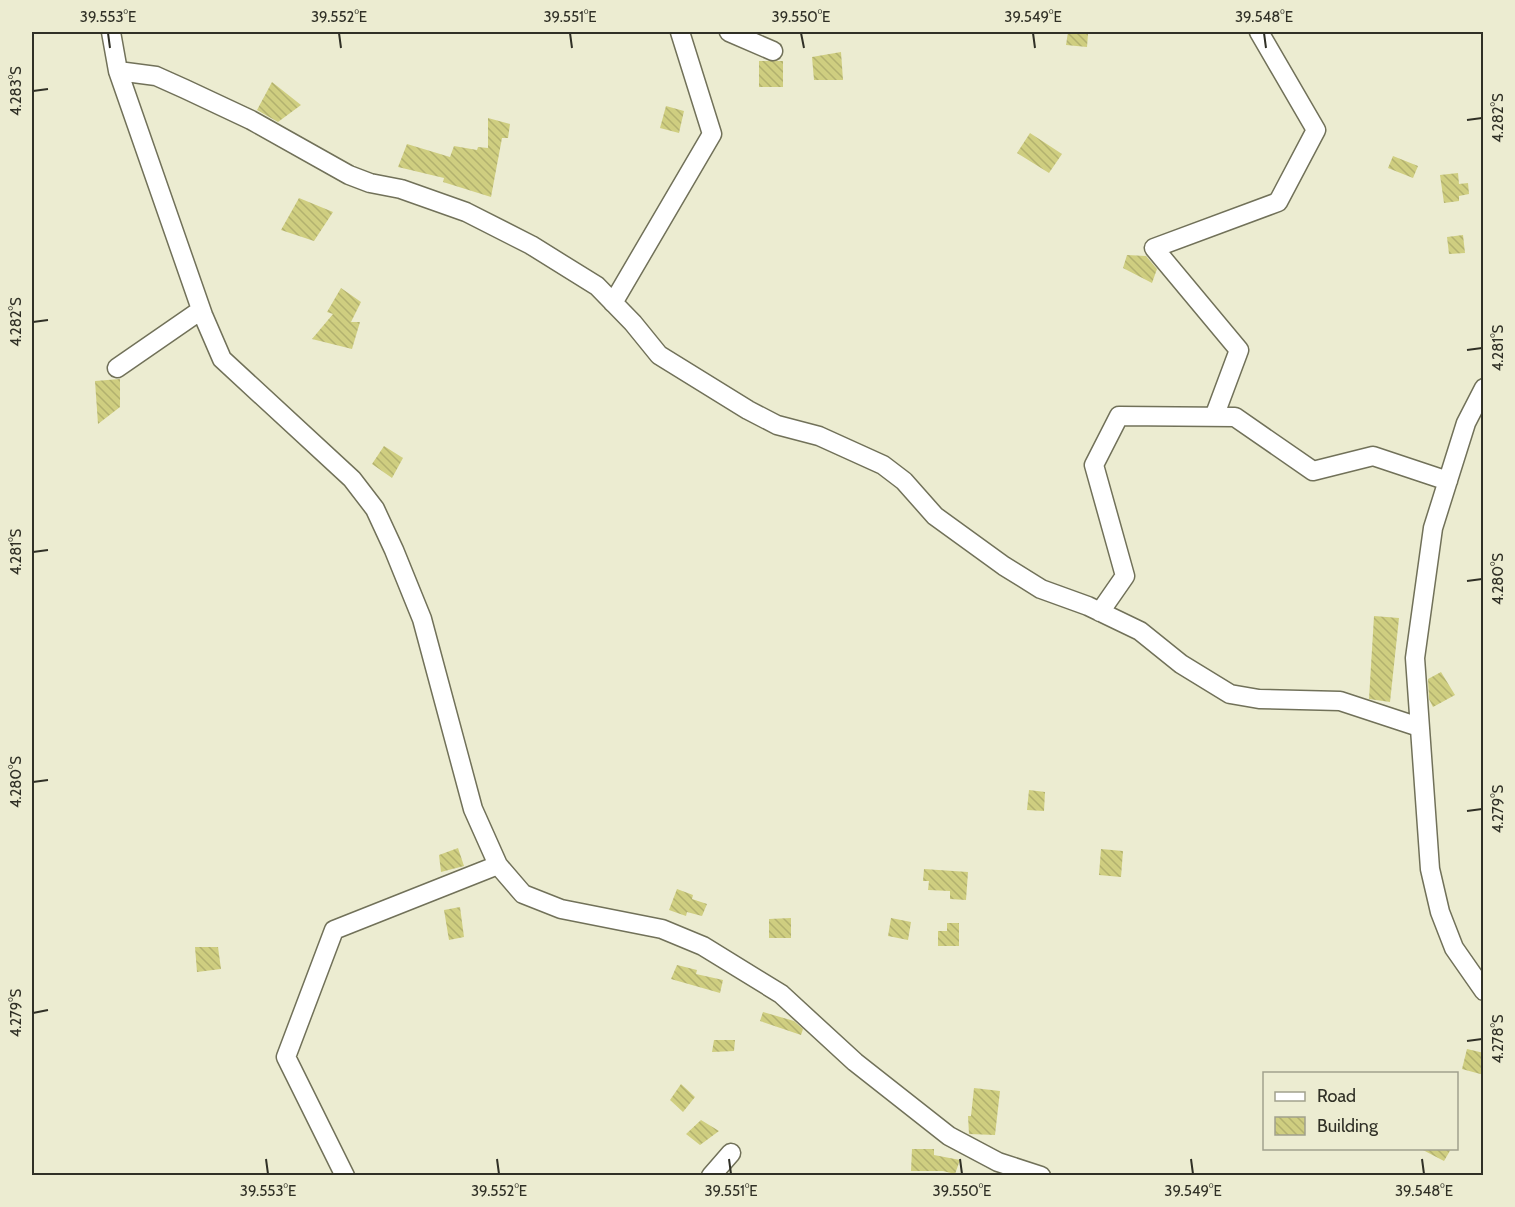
<svg xmlns="http://www.w3.org/2000/svg" width="1515" height="1207" viewBox="0 0 1515 1207" font-family="Cabin,sans-serif">
<style>
.building{fill:url(#building-back-hatch)}
.lines{fill:none;stroke-linecap:round;stroke-linejoin:round}
.minor-casing{stroke:#717159;stroke-width:21}
.minor{stroke:#fff;stroke-width:18}
.ticks{fill:none;stroke:#303026;stroke-width:2}
.neatline{fill:none;stroke:#303026;stroke-width:2}
.ticks-label{font-size:15px;text-anchor:middle;fill:#303026}
</style>
<defs>
<pattern id="building-back-hatch" width="6" height="6" patternUnits="userSpaceOnUse" patternTransform="scale(1.5)"><rect width="6" height="6" fill="#cfce80"/><path d="M-1 5l2 2M0 0l6 6M5-1l2 2" fill="none" stroke="#b2b16e"/></pattern>
</defs>
<rect width="100%" height="100%" fill="#ececd1"/>
<!-- building -->
<path class="building" d="M 1068,32 L 1088,34 L 1087,47 L 1066,45 Z
M 841,52 L 843,80 L 814,80 L 812,57 Z
M 759,61 L 783,61 L 783,87 L 759,87 Z
M 272,82 L 301,105 L 278,122 L 257,110 Z
M 666,106 L 684,111 L 679,133 L 660,128 Z
M 488,118 L 510,124 L 508,138 L 502,138 L 491,197 L 443,182 L 444,178 L 398,167 L 407,144 L 450,157 L 454,146 L 477,150 L 478,147 L 488,148 Z
M 1030,133 L 1062,154 L 1049,173 L 1017,153 Z
M 1393,156 L 1418,166 L 1413,178 L 1388,168 Z
M 1458,173 L 1459,184 L 1468,183 L 1469,194 L 1459,196 L 1459,201 L 1444,203 L 1440,175 Z
M 299,198 L 333,212 L 314,241 L 281,230 Z
M 1463,235 L 1465,253 L 1449,254 L 1447,237 Z
M 1127,255 L 1146,256 L 1157,269 L 1152,283 L 1123,268 Z
M 341,288 L 361,302 L 351,322 L 360,322 L 352,349 L 312,339 L 333,314 L 327,312 Z
M 120,379 L 120,407 L 98,424 L 95,381 Z
M 384,446 L 403,458 L 392,478 L 372,464 Z
M 1374,616 L 1399,618 L 1390,702 L 1369,699 Z
M 1441,672 L 1455,695 L 1433,707 L 1429,699 L 1428,679 Z
M 1029,790 L 1045,792 L 1044,811 L 1027,810 Z
M 458,848 L 464,866 L 441,872 L 439,855 Z
M 1101,849 L 1123,851 L 1121,877 L 1099,875 Z
M 924,869 L 968,872 L 966,900 L 950,899 L 950,891 L 928,890 L 929,881 L 923,881 Z
M 677,889 L 693,895 L 692,899 L 707,904 L 702,916 L 687,912 L 686,916 L 669,910 Z
M 460,907 L 464,937 L 449,940 L 444,910 Z
M 791,918 L 791,938 L 769,938 L 769,919 Z
M 891,918 L 911,922 L 908,940 L 888,936 Z
M 947,923 L 959,923 L 959,946 L 938,946 L 938,931 L 947,931 Z
M 195,947 L 218,947 L 221,969 L 197,972 Z
M 677,965 L 697,970 L 696,974 L 723,980 L 720,993 L 671,979 Z
M 763,1012 L 794,1021 L 803,1029 L 801,1035 L 760,1021 Z
M 714,1040 L 735,1040 L 734,1051 L 712,1052 Z
M 1467,1049 L 1484,1053 L 1484,1075 L 1462,1069 Z
M 681,1084 L 695,1097 L 683,1112 L 670,1100 Z
M 974,1088 L 1000,1091 L 995,1135 L 969,1134 L 968,1116 L 971,1116 Z
M 701,1120 L 719,1131 L 700,1145 L 686,1134 Z
M 912,1149 L 934,1149 L 934,1155 L 960,1160 L 955,1174 L 943,1171 L 911,1171 Z
M 1421,1149 L 1451,1149 L 1444,1161 Z"/>
<g class="lines">
<defs>
<path id="minor" d="M 111,32 L 118,71 L 203,315 L 222,359 L 352,479 L 375,509 L 394,550 L 422,619 L 473,809 L 498,865 L 523,894 L 561,909 L 662,929 L 703,946 L 781,994 L 855,1062 L 949,1136 L 998,1162 L 1041,1176
M 729,32 L 773,51
M 118,71 L 156,76 L 185,89 L 251,120 L 349,175 L 370,183 L 401,189 L 466,212 L 531,245 L 597,286 L 633,323 L 659,355 L 748,410 L 777,425 L 819,436 L 883,465 L 904,481 L 935,516 L 1004,566 L 1041,589 L 1088,606 L 1140,631 L 1181,664 L 1230,694 L 1259,699 L 1340,701 L 1419,727
M 613,303 L 712,134 L 680,32
M 117,368 L 201,310
M 1484,388 L 1466,423 L 1433,528 L 1415,658 L 1430,869 L 1440,912 L 1454,948 L 1484,991
M 1214,417 L 1239,350 L 1154,248 L 1278,202 L 1316,130 L 1259,32
M 1100,612 L 1125,576 L 1094,465 L 1119,416 L 1235,417 L 1313,471 L 1373,456 L 1448,481
M 345,1176 L 286,1057 L 334,930 L 498,865
M 711,1176 L 731,1153"/>
</defs>
<!-- minor casing -->
<use href="#minor" class="minor-casing"/>
<!-- minor -->
<use href="#minor" class="minor"/>
</g>
<!-- ticks -->
<path class="ticks" d="M 108,33 L 110,48M 339,33 L 341,48M 570,33 L 572,48M 801,33 L 804,48M 1033,33 L 1035,48M 1264,33 L 1266,48M 33,91 L 48,89M 1467,120 L 1482,118M 33,322 L 48,320M 1467,350 L 1482,348M 33,552 L 48,550M 1467,581 L 1482,579M 33,782 L 48,780M 1467,811 L 1482,809M 33,1013 L 48,1010M 1467,1041 L 1482,1039M 266,1159 L 268,1174M 497,1159 L 499,1174M 729,1159 L 731,1174M 960,1159 L 962,1174M 1191,1159 L 1193,1174M 1422,1159 L 1424,1174"/>
<!-- border -->
<rect width="1515" height="1207" fill="none" stroke="#ececd1" stroke-width="66"/>
<!-- legend -->
<rect x="1263" y="1072" width="195" height="78" fill="#ececd1" stroke="#a1a18d" stroke-width="1.5"/>
<rect x="1275" y="1092" width="30" height="9" fill="#ffffff" stroke="#a1a18d" stroke-width="1.5"/>
<text x="1317" y="1102" font-size="18" fill="#303026">Road</text>
<rect x="1275" y="1117" width="30" height="18" fill="url(#building-back-hatch)" stroke="#a1a18d" stroke-width="1.5"/>
<text x="1317" y="1132" font-size="18" fill="#303026">Building</text>
<rect x="33" y="33" width="1449" height="1141" class="neatline"/>
<g class="ticks-label">
<text x="108" y="22">39.553°E</text>
<text x="339" y="22">39.552°E</text>
<text x="570" y="22">39.551°E</text>
<text x="801" y="22">39.550°E</text>
<text x="1033" y="22">39.549°E</text>
<text x="1264" y="22">39.548°E</text>
<text transform="translate(16 91) rotate(-90)" y="5">4.283°S</text>
<text transform="translate(1498 118) rotate(-90)" y="5">4.282°S</text>
<text transform="translate(16 322) rotate(-90)" y="5">4.282°S</text>
<text transform="translate(1498 348) rotate(-90)" y="5">4.281°S</text>
<text transform="translate(16 552) rotate(-90)" y="5">4.281°S</text>
<text transform="translate(1498 579) rotate(-90)" y="5">4.280°S</text>
<text transform="translate(16 782) rotate(-90)" y="5">4.280°S</text>
<text transform="translate(1498 809) rotate(-90)" y="5">4.279°S</text>
<text transform="translate(16 1013) rotate(-90)" y="5">4.279°S</text>
<text transform="translate(1498 1039) rotate(-90)" y="5">4.278°S</text>
<text x="268" y="1196">39.553°E</text>
<text x="499" y="1196">39.552°E</text>
<text x="731" y="1196">39.551°E</text>
<text x="962" y="1196">39.550°E</text>
<text x="1193" y="1196">39.549°E</text>
<text x="1424" y="1196">39.548°E</text>
</g>
</svg>
